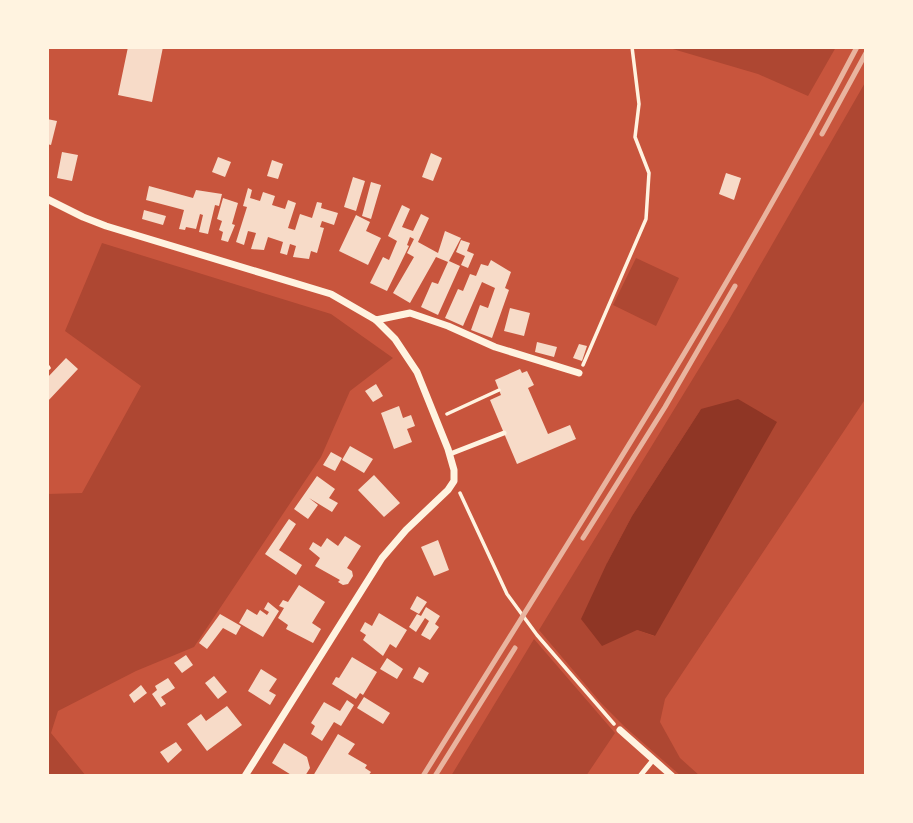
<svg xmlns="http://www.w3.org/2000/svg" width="913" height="823" viewBox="0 0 913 823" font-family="'Fira Sans Condensed',sans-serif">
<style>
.green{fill:#ae4732;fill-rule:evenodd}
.water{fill:#8f3625}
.building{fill:#f7dbc8}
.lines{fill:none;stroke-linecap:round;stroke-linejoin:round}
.path{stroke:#fff3e0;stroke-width:3.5}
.service{stroke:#fff3e0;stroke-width:5}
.minor{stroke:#fff3e0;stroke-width:7}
.rail{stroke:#e9b49f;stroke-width:5}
</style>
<rect width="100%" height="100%" fill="#c8553d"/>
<!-- green -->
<path class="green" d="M 666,47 L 836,47 L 808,96 L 758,74 Z
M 866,81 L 866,398 L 665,699 L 660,722 L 680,758 L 700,776 L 681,776 L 625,727 L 601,703 L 539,630 L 727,323 ZM 701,409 L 655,636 L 654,636 L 637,630 L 607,563 L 632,516 Z
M 102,243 L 331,314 L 393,358 L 350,391 L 321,457 L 194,647 L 136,671 L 58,711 L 51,733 L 86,776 L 47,776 L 47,494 L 82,493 L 141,386 L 65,331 Z
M 636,258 L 679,278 L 656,326 L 613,305 Z
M 534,639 L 615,733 L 586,776 L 451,776 Z"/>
<!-- water -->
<path class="water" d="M 738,399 L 777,422 L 655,636 L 637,630 L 602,646 L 581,619 L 607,563 L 632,516 L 701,409 Z"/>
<!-- building -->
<path class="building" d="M 128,47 L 163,47 L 152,102 L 118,95 Z
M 47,119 L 57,121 L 51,145 L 47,144 Z
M 62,152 L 78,155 L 72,181 L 57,178 Z
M 431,153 L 442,158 L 433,181 L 422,177 Z
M 218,157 L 231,162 L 225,177 L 212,172 Z
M 272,160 L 283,164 L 278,179 L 267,176 Z
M 726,173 L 741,178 L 734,200 L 719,194 Z
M 353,177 L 365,181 L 356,211 L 344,207 Z
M 371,182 L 381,185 L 371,219 L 362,216 Z
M 149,186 L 193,198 L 196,190 L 222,194 L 219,206 L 215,205 L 208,234 L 199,232 L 203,215 L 200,214 L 196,229 L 186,227 L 185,230 L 179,229 L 184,210 L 146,200 Z
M 248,188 L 252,190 L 250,198 L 260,201 L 263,192 L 275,196 L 272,205 L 285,209 L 288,200 L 296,203 L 288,228 L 295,230 L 300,214 L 312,218 L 317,202 L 322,203 L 321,208 L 338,213 L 334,225 L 322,221 L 320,227 L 324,228 L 317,253 L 311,251 L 309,259 L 293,257 L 296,246 L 290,244 L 287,255 L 280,253 L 283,242 L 268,237 L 264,250 L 251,249 L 256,233 L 248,231 L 244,245 L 236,242 L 247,207 L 243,206 Z
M 223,198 L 238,203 L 232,224 L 235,225 L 228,242 L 221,240 L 223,232 L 219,230 L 222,221 L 217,219 Z
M 402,205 L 410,209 L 402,227 L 413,231 L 421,214 L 429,218 L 418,242 L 438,253 L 445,231 L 461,238 L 449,261 L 460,266 L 438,315 L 421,307 L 432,282 L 438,284 L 448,262 L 436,257 L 410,303 L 393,293 L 414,257 L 407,253 L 414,239 L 410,237 L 407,245 L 409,246 L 387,291 L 370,283 L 383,257 L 389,260 L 397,241 L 388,236 Z
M 144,210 L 166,216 L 163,225 L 142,219 Z
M 356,215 L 370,222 L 366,231 L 381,238 L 368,265 L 339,251 Z
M 461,240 L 470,243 L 467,251 L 474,254 L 468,268 L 461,265 L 465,256 L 456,252 Z
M 491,260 L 511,272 L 505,288 L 509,290 L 492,338 L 471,330 L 480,305 L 488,308 L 495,288 L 482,282 L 463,326 L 445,318 L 458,289 L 463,291 L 470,274 L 476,276 L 481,264 L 488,266 Z
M 510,308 L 530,313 L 524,336 L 504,331 Z
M 537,342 L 557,347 L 554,357 L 535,352 Z
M 579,344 L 587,346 L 582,361 L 573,358 Z
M 66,358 L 78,369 L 47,402 L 47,378 Z
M 520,369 L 522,373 L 527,371 L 534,385 L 528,388 L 548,434 L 570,425 L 576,439 L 517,464 L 490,400 L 501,395 L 495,380 Z
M 376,384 L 383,396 L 373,402 L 365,391 Z
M 399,406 L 403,418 L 411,415 L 415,426 L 407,429 L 412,442 L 394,449 L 381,413 Z
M 350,446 L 373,459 L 364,473 L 342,460 Z
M 331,452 L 342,458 L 335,471 L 323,465 Z
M 374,475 L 400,503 L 384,517 L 358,490 Z
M 317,476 L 335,489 L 329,498 L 338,503 L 332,512 L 309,498 L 318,505 L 308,519 L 294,509 Z
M 289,519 L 296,524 L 279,550 L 302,565 L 296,575 L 265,554 Z
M 345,536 L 361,546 L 347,568 L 352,571 L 353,576 L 348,584 L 343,585 L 338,582 L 340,580 L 315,566 L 320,558 L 309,549 L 313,542 L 321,547 L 327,538 L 338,546 Z
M 438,540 L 449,570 L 434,576 L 421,547 Z
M 299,585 L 325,602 L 312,623 L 321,629 L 313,643 L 286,629 L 288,625 L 278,618 L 284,608 L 279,606 L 283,600 L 288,602 Z
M 417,596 L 427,602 L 419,614 L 410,609 Z
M 268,602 L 279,611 L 263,637 L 239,623 L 247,609 L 257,615 L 260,610 L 267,615 L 269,612 L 264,609 Z
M 426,607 L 440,616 L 435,624 L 439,627 L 430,640 L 421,635 L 429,621 L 425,618 L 416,632 L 409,627 L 417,614 L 421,616 Z
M 379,613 L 407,630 L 396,648 L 390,644 L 383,656 L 363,640 L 366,635 L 360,631 L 365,622 L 372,626 Z
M 220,614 L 241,626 L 236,635 L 223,628 L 207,649 L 199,643 Z
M 186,655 L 193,665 L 182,673 L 174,663 Z
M 352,657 L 377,672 L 363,695 L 360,693 L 356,699 L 332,684 L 336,677 L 339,678 Z
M 387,658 L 403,669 L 397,679 L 380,669 Z
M 419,667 L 429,673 L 423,683 L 413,678 Z
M 261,669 L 277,679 L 269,691 L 276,695 L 270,705 L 248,691 Z
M 214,676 L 227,692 L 218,699 L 205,683 Z
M 168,678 L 175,688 L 161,697 L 166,704 L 161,707 L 152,694 L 157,690 L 155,686 Z
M 141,685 L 147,693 L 134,703 L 129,695 Z
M 364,697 L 390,713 L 383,724 L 357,708 Z
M 347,700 L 354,705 L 341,726 L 334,722 L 322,741 L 311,734 L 315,726 L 311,723 L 324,702 L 340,711 Z
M 227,706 L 242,725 L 207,751 L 187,724 L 201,714 L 206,721 Z
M 338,734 L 355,744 L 348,754 L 367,765 L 365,768 L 371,772 L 368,776 L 313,776 Z
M 176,742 L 182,750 L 168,763 L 160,752 Z
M 284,743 L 307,757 L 310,768 L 305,776 L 296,774 L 293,776 L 272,763 Z"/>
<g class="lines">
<!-- path -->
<path class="path" d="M 47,365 L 49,368
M 583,365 L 646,219 L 649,173 L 635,137 L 639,104 L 632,47
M 447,414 L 499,390
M 460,493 L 507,594 L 537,635 L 614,724"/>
<!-- service -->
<path class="service" d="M 450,454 L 504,433
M 640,776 L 653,760"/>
<!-- minor -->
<path class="minor" d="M 47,199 L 83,217 L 106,226 L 331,294 L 376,320 L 395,339 L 417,372 L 448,449 L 454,470 L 454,481 L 448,490 L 406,530 L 382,558 L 245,776
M 376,320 L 410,313 L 448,326 L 495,347 L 579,373
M 620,730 L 672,776"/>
<!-- rail -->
<path class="rail" d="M 822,134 L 866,53
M 583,538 L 665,407 L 735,286
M 423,776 C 572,536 726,298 857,47
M 435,776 L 515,648"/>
</g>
<!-- border -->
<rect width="913" height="823" fill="none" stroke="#fff3e0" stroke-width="98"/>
</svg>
